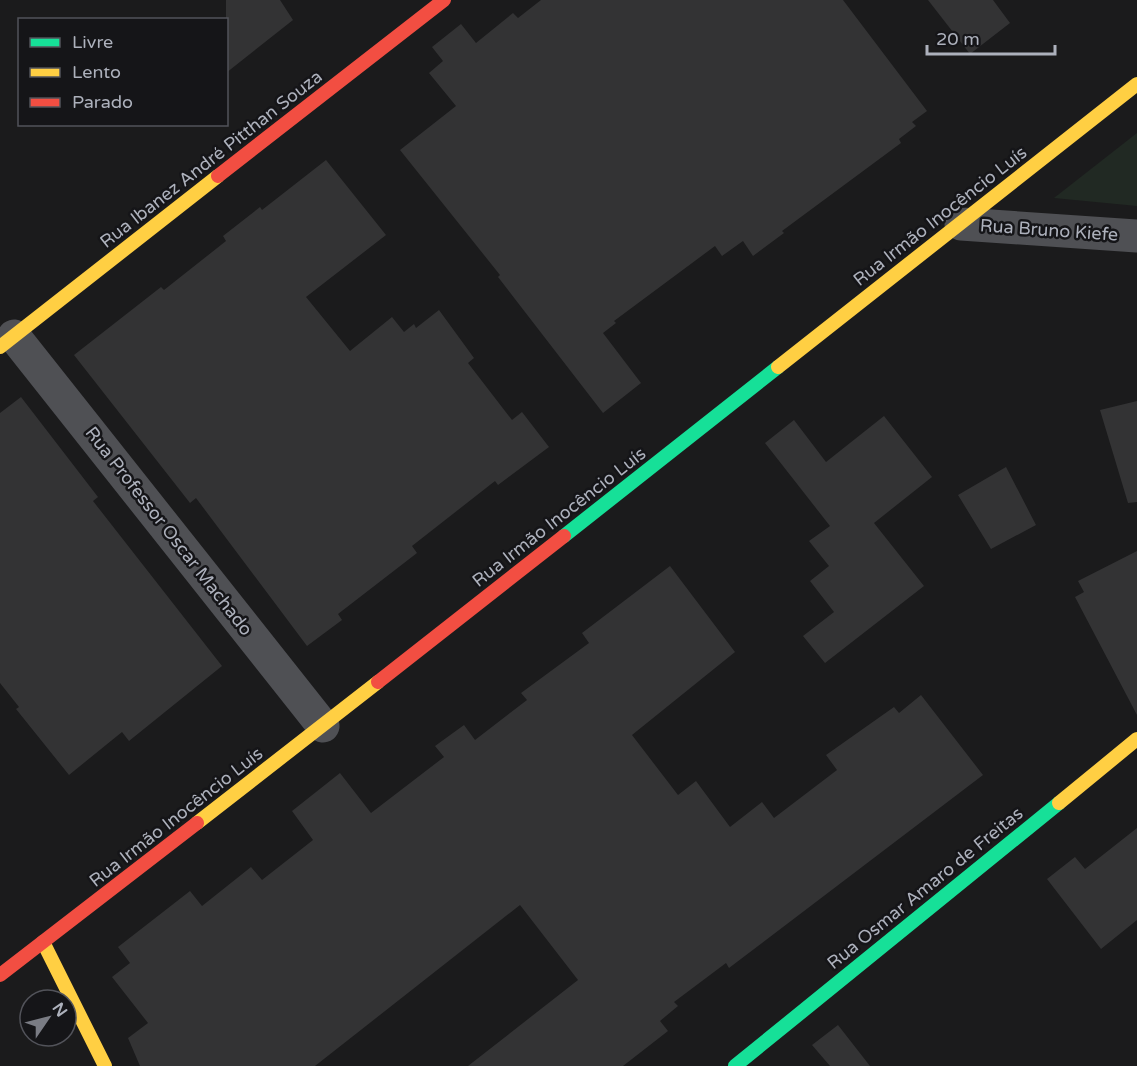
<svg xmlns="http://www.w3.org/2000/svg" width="1137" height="1066" viewBox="0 0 1137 1066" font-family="'Varela Round',sans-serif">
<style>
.green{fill:#212923}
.building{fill:#333334}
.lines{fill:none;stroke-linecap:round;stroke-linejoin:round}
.street{stroke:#4f5054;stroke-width:33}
.fast{stroke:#16e098;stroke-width:14}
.slow{stroke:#ffcf43;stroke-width:14}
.jam{stroke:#f24e42;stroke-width:14}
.labels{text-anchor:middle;stroke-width:5;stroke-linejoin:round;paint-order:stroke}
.street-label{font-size:18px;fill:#adb1bc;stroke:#151518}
</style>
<rect width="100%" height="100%" fill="#1b1b1c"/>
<!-- green -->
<path class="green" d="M 1137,133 L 1137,206 L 1054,198 Z"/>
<!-- building -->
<path class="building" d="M 226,0 L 280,0 L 293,20 L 226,73 Z
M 541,0 L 843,0 L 927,111 L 912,122 L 916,126 L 899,139 L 901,143 L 782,231 L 784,233 L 753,256 L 743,241 L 722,256 L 715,246 L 614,321 L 616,323 L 603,333 L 641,383 L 603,413 L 498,277 L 500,275 L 400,150 L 456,106 L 429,73 L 443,61 L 432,47 L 461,24 L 476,43 L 513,13 L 518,18 Z
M 928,0 L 993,0 L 1010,23 L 970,54 Z
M 326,160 L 386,235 L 306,297 L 350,351 L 392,317 L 404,332 L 414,324 L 416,328 L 439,310 L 474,358 L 468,363 L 512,420 L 522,412 L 549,447 L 498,485 L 495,481 L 412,546 L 417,553 L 338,614 L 342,620 L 307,646 L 196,498 L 190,503 L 74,355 L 161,287 L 164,290 L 226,241 L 223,236 L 260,207 L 262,210 Z
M 21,397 L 98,497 L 93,501 L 222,666 L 129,741 L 122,732 L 69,775 L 16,709 L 19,707 L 0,683 L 0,413 Z
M 1137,401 L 1137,502 L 1128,503 L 1100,410 Z
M 884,416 L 932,477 L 874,523 L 924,586 L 825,663 L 803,636 L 834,612 L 810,581 L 829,566 L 809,541 L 830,526 L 765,443 L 794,420 L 826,462 Z
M 1006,467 L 1036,525 L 991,549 L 958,495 Z
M 1137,551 L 1137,715 L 1075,597 L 1084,592 L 1078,581 Z
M 670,566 L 735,652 L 632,735 L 678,795 L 696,781 L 730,827 L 762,802 L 774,818 L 837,770 L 826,755 L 894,707 L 899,713 L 921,695 L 983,775 L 729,968 L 726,963 L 674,1002 L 678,1006 L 660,1021 L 668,1031 L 623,1066 L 468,1066 L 578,980 L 520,905 L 315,1066 L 140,1066 L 128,1038 L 148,1023 L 112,977 L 130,963 L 118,947 L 190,891 L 202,906 L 251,867 L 262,880 L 313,840 L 292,811 L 340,773 L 371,813 L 444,757 L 435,746 L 464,725 L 475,740 L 527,700 L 521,693 L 589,643 L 582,633 Z
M 1137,828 L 1137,920 L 1101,949 L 1047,879 L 1075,857 L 1085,869 Z
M 838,1025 L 870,1066 L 830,1066 L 812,1045 Z"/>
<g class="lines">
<!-- street -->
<path class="street" d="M 961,224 L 1137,236
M 14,336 L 323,726"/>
<!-- fast -->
<path class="fast" d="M 564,536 L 778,367
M 735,1066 L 1059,803"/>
<!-- slow -->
<path class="slow" d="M 0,347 L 218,176
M 778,367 L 1137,84
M 1059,803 L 1137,739
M 197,823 L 378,682
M 43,942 L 105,1066"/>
<!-- jam -->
<path class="jam" d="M 218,176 L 444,0
M 378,682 L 564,536
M 0,975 L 197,823"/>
</g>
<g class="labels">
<!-- street labels -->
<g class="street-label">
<text transform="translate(211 159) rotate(-38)" y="6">Rua Ibanez André Pitthan Souza</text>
<text transform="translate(940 216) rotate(-38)" y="6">Rua Irmão Inocêncio Luís</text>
<text transform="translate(1049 230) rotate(4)" y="6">Rua Bruno Kiefe</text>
<text transform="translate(559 517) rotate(-38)" y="6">Rua Irmão Inocêncio Luís</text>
<text transform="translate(169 531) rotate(52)" y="6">Rua Professor Oscar Machado</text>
<text transform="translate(176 817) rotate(-38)" y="6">Rua Irmão Inocêncio Luís</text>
<text transform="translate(925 888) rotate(-39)" y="6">Rua Osmar Amaro de Freitas</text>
</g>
</g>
<!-- legend -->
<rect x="18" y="18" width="210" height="108" fill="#151518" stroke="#52535a" stroke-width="1.5"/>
<rect x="30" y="38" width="30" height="9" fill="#16e098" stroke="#52535a" stroke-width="1.5"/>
<text x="72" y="48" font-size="18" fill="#adb1bc">Livre</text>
<rect x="30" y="68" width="30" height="9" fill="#ffcf43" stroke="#52535a" stroke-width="1.5"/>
<text x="72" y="78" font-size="18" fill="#adb1bc">Lento</text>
<rect x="30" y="98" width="30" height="9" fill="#f24e42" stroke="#52535a" stroke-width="1.5"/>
<text x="72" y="108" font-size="18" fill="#adb1bc">Parado</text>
<!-- north arrow -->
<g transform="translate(48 1018) rotate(55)"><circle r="28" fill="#151518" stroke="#52535a" stroke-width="1.5"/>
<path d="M0-4.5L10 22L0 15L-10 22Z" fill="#7a7c84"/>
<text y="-9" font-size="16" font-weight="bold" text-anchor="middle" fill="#adb1bc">N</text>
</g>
<!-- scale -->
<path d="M927 45v9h128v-9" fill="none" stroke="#adb1bc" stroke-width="3"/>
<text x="936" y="45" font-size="18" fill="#adb1bc" stroke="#151518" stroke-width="4.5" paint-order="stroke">20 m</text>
</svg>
